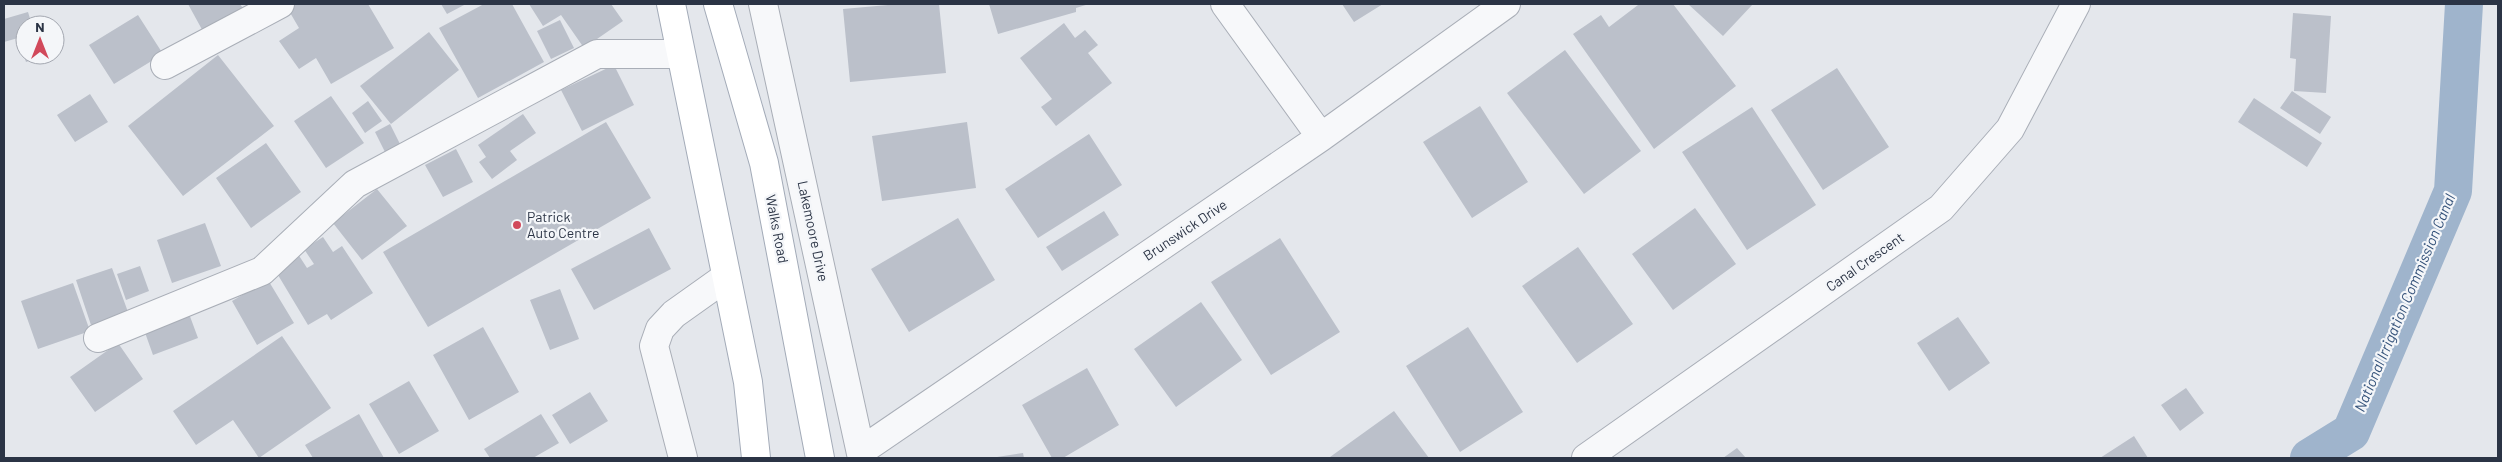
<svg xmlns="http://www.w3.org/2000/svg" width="2502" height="462" viewBox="0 0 2502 462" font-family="Barlow,sans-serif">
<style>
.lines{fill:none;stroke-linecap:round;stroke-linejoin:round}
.canal{stroke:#9fb4cc;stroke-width:38}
.building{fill:#bbc0ca}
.minor-casing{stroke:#a9aeb7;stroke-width:30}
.primary-casing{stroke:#a3abb8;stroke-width:30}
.minor{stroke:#f7f8fa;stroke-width:28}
.primary{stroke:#fff;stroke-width:28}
.poi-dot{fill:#d1495b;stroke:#f4f6f9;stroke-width:2}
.labels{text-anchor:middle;stroke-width:4.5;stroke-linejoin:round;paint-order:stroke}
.poi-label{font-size:14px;fill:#2b3445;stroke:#f4f6f9;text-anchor:start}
.street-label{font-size:14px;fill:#2b3445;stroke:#f4f6f9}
.water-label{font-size:15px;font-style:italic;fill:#34527a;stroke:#f4f6f9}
</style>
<rect width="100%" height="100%" fill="#e4e7ec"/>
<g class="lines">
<!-- canal -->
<path class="canal" d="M 2309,458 L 2351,432 L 2453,191 L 2464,4"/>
</g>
<!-- building -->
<path class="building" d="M 188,4 L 240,4 L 246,13 L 205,35 Z
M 285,4 L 368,4 L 394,48 L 331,84 L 316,58 L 299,69 L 279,41 L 299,28 Z
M 441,4 L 466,4 L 447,14 Z
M 484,4 L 512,4 L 544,62 L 478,98 L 439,28 Z
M 529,4 L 611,4 L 623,21 L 584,48 L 561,15 L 543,26 Z
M 899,4 L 939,4 L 946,73 L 850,82 L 843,9 Z
M 989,4 L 1089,4 L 1076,8 L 1076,12 L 998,34 Z
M 1342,4 L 1383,4 L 1354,22 Z
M 1637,4 L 1673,4 L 1736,86 L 1654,149 L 1573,34 L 1601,15 L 1609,27 L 1638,5 Z
M 1688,4 L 1753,4 L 1723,36 Z
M 28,12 L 32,25 L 25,25 L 25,55 L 46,55 L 26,62 L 18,38 L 4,42 L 4,19 Z
M 2293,13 L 2331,16 L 2326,93 L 2294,91 L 2296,59 L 2290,58 Z
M 138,15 L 163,54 L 114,84 L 89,45 Z
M 560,20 L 574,48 L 551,59 L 537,31 Z
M 1064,23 L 1075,38 L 1085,30 L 1098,45 L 1088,53 L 1112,83 L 1056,126 L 1041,107 L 1052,99 L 1020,58 Z
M 429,32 L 459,70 L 391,124 L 360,86 Z
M 1565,50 L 1641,151 L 1584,194 L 1507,93 Z
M 218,55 L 274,126 L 183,196 L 128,126 Z
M 614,65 L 634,105 L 582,131 L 561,90 Z
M 1837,68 L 1889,147 L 1823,190 L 1771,110 Z
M 2292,91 L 2331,117 L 2320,134 L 2280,108 Z
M 90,94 L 108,122 L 75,142 L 57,115 Z
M 331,96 L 364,143 L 326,168 L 294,121 Z
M 2254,98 L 2322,143 L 2307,167 L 2238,122 Z
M 368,101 L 382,121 L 365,133 L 352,113 Z
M 1480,106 L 1528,182 L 1472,218 L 1423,142 Z
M 1752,107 L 1816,205 L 1747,250 L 1682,152 Z
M 523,114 L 536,133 L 510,151 L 517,160 L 492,179 L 479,162 L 486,157 L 478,145 Z
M 606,122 L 651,198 L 428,327 L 383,252 Z
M 967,122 L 976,188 L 882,201 L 872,136 Z
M 390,124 L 400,144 L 385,152 L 375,132 Z
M 1089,134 L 1122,185 L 1038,238 L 1005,189 Z
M 266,143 L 301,192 L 251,228 L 216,178 Z
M 456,149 L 473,182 L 443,197 L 425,165 Z
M 377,189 L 407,226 L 362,260 L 333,223 Z
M 1695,208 L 1736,264 L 1673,310 L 1632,254 Z
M 1104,211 L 1119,235 L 1062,271 L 1046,247 Z
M 958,218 L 995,280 L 909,332 L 871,269 Z
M 205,223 L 221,266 L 172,283 L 157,240 Z
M 649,228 L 671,269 L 594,310 L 571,269 Z
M 323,237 L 333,252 L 342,246 L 373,293 L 331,320 L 327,314 L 308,325 L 272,265 L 296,251 L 307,268 L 314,264 L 304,249 Z
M 1280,238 L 1340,332 L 1271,375 L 1211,282 Z
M 1578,247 L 1633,324 L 1577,363 L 1522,286 Z
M 140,266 L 149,291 L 126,300 L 117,274 Z
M 112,268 L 128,312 L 91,325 L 76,280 Z
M 268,280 L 294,323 L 257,345 L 232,301 Z
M 73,283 L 90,331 L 38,349 L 21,301 Z
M 560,289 L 579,339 L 550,350 L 530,300 Z
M 1201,302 L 1242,360 L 1176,407 L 1134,349 Z
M 188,311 L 198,338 L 153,355 L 143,327 Z
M 1958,317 L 1990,363 L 1949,391 L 1917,343 Z
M 483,327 L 519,392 L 469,420 L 433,355 Z
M 1468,327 L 1523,412 L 1460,452 L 1406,366 Z
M 282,336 L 331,408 L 259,458 L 233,420 L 196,445 L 173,411 Z
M 118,343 L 143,379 L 95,412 L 70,377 Z
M 1087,368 L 1119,425 L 1063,458 L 1052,458 L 1022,405 Z
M 409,381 L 439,431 L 399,454 L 369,404 Z
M 2186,388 L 2204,413 L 2180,431 L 2161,405 Z
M 590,392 L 608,421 L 570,444 L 552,415 Z
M 1394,411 L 1429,458 L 1331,458 L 1330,457 Z
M 359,414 L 384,458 L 313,458 L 305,445 Z
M 541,414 L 559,443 L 533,458 L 490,458 L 484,449 Z
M 2134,436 L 2148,458 L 2100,458 Z
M 1737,448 L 1746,458 L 1723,458 Z
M 1023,453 L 1024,458 L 998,458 L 997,457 Z"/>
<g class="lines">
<defs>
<path id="minor" d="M 763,4 L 862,458
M 1225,4 L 1321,137
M 165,65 L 280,4
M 98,338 L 262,271 L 355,184 L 597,54 L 679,54
M 861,451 L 1321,137 L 1506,4
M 683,458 L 654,346 L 660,329 L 674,314 L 726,277
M 1586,458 L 1941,208 L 2010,129 L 2076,4"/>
<path id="primary" d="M 671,4 L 748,382 L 756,458
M 718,4 L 764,163 L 820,458"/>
</defs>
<!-- minor casing -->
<use href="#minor" class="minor-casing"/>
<!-- primary casing -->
<use href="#primary" class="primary-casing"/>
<!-- minor -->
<use href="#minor" class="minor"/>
<!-- primary -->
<use href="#primary" class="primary"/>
</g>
<!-- markers -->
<circle class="poi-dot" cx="517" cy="225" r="5"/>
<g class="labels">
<!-- poi labels -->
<g class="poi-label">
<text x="527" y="222">Patrick<tspan x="527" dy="16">Auto Centre</tspan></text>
</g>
<!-- street labels -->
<g class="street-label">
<text transform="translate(777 229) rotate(79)" y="5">Walks Road</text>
<text transform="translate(1185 230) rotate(-34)" y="5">Brunswick Drive</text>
<text transform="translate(813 231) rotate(78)" y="5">Lakemoore Drive</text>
<text transform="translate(1865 262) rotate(-35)" y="5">Canal Crescent</text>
</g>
<!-- water labels -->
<g class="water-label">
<text transform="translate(2405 303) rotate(-67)" y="5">National Irrigation Commission Canal</text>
</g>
</g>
<!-- border -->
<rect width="2502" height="462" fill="none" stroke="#2b3445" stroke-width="10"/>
<!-- north arrow -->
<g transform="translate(40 40)"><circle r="24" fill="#f4f6f9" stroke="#a4a8b1"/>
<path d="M0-4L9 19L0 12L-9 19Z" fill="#d1495b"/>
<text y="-8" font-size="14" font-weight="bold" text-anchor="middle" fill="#2b3445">N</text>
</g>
</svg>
